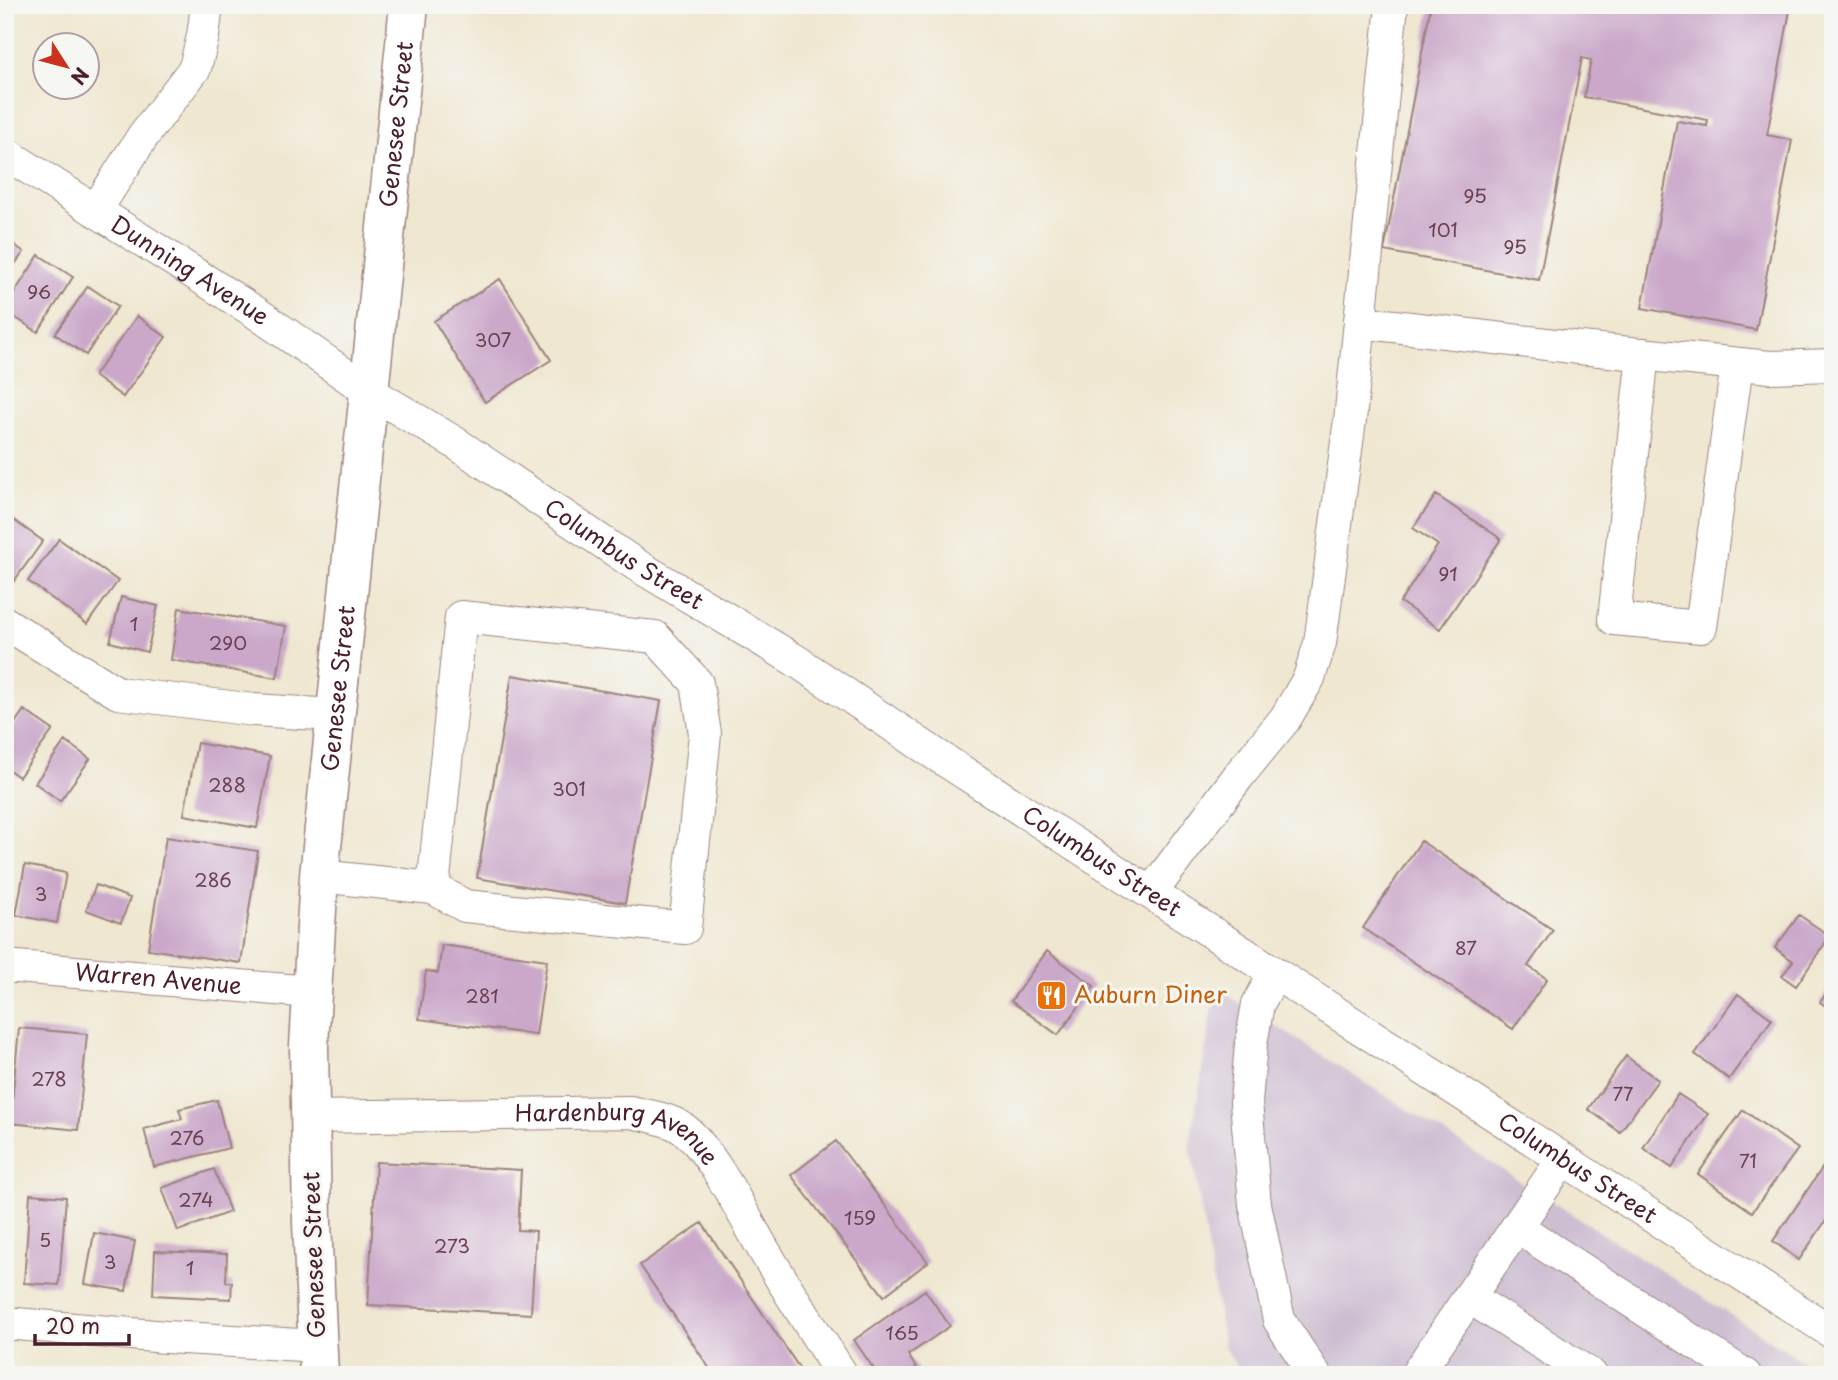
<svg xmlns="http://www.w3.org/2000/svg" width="1838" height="1380" viewBox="0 0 1838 1380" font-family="'Playpen Sans',sans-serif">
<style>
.industrial{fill:#cdbed2}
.building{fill:#cba8ca}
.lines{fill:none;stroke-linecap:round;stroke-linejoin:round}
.minor-casing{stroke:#9c837e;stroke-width:34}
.major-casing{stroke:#9c837e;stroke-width:41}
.minor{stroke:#fff;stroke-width:32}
.major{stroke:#fff;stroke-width:38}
.labels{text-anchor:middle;stroke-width:6;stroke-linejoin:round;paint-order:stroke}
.number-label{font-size:19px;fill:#6a4153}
.street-label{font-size:23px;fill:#4a1f2b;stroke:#f6f6f2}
.food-label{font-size:23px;fill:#c56008;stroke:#f6f6f2;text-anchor:start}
</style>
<rect width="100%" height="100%" fill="#f6f6f2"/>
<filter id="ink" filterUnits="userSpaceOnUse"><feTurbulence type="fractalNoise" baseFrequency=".0143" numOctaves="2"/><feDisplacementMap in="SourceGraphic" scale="14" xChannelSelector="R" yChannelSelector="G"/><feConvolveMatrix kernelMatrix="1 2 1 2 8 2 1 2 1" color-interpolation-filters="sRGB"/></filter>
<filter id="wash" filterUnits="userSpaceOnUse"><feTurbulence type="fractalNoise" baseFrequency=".00686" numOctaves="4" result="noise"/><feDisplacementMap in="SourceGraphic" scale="28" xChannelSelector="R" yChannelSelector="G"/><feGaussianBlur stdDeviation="1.57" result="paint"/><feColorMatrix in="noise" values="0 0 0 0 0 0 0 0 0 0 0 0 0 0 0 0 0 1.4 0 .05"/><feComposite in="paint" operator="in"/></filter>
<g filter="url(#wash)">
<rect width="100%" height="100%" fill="#efe7d0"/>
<!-- industrial -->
<path class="industrial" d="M 1216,988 L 1825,1375 L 1242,1375 L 1224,1346 L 1190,1143 Z"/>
<g id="blocks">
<!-- building -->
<path class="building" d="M 1431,5 L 1791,5 L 1767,135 L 1792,140 L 1756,330 L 1642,308 L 1677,121 L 1707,126 L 1708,120 L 1584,97 L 1591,60 L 1582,58 L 1539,280 L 1384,251 Z
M 5,238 L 24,252 L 5,277 Z
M 39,255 L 73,277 L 38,332 L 5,311 L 5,307 Z
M 500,279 L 551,360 L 485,402 L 434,321 Z
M 88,286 L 118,306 L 86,355 L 55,334 Z
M 137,316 L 166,337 L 123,397 L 94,376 Z
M 1436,495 L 1501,539 L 1440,629 L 1400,602 L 1438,545 L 1413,528 Z
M 12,519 L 43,541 L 12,584 L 5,580 L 5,528 Z
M 59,539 L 118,581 L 87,624 L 28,581 Z
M 121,597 L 158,606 L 147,652 L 110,642 Z
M 179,608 L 286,626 L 277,678 L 171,660 Z
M 512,675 L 661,701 L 625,903 L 477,878 Z
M 24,710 L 53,730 L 19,777 L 5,767 L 5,737 Z
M 65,741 L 90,759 L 60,801 L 35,783 Z
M 197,743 L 270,756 L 257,828 L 184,815 Z
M 166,837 L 258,851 L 241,963 L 148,949 Z
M 1421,841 L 1553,930 L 1528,966 L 1547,979 L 1513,1029 L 1363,928 Z
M 25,865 L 66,873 L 57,923 L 16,915 Z
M 96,885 L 130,898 L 121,923 L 86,910 Z
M 1799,915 L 1830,936 L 1796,986 L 1782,976 L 1793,961 L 1775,948 Z
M 442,945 L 547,960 L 536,1035 L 419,1019 L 426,971 L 438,973 Z
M 1047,951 L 1094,986 L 1058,1035 L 1011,1001 Z
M 1833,984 L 1833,1011 L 1820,1002 Z
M 1738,994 L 1772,1019 L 1729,1079 L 1695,1054 Z
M 19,1028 L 87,1034 L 78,1130 L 10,1123 Z
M 1626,1056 L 1658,1080 L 1620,1132 L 1588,1109 Z
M 1678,1094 L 1708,1114 L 1672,1168 L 1643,1148 Z
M 217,1100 L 229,1148 L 154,1167 L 144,1129 L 182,1119 L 179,1109 Z
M 1743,1110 L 1798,1149 L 1752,1212 L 1698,1174 Z
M 836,1141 L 928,1262 L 884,1296 L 791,1175 Z
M 1829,1158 L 1833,1161 L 1833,1210 L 1799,1260 L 1773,1241 Z
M 376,1162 L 521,1170 L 518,1230 L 536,1231 L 531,1314 L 368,1305 Z
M 214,1169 L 230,1212 L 178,1231 L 162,1188 Z
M 30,1194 L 66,1197 L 59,1285 L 24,1283 Z
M 702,1223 L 804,1375 L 714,1375 L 640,1265 Z
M 94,1233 L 135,1241 L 126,1291 L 85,1284 Z
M 155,1251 L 227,1254 L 226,1282 L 232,1282 L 231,1299 L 153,1295 Z
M 925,1290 L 950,1326 L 908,1355 L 919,1372 L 915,1375 L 878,1375 L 854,1340 Z"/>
</g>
</g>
<g filter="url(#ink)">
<use href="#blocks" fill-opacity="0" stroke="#9c837e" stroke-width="2"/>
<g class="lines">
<defs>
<g id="minor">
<path id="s1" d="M 5,153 L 255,312 L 370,392 L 454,442 L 635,564 L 795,660 L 938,756 L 1833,1333"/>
<path d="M 96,210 L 143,136 L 195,68 L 203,36 L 207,5"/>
<path d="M 1360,322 L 1580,348 L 1770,367 L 1833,365"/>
<path d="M 1643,354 L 1614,619 L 1701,627 L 1737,364"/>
<path d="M 461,617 L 655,637 L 697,683 L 705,734 L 685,928 L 465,906 L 433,888 Z"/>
<path d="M 5,623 L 118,693 L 254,710 L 335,715"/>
<path d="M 319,876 L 433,888"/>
<path d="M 1151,893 L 1240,774 L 1285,719 L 1309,678 L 1320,643 L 1350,420 L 1392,5"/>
<path id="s2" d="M 5,966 L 311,992"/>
<path d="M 1275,973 L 1258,1004 L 1251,1044 L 1246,1102 L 1255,1204 L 1279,1320 L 1315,1375"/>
<path id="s3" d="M 310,1117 L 631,1112 C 647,1116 667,1118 682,1128 C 709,1145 747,1222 765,1252 C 789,1293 816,1334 842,1375"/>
<path d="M 1517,1227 L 1745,1375"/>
<path d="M 1469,1297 L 1591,1375"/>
<path d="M 5,1323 L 166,1337 L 318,1346"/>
<path d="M 1416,1375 L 1563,1159"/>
</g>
<g id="major">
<path id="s4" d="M 319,1375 L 312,1223 L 309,1046 L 319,876 L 409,5"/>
</g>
</defs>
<!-- minor casing -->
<use href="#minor" class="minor-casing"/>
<!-- major casing -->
<use href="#major" class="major-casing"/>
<!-- minor -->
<use href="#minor" class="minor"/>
<!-- major -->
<use href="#major" class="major"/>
</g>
</g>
<!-- icons -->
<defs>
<symbol id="restaurant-square" viewBox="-11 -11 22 22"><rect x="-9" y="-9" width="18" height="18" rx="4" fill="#e8710a" stroke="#f6f6f2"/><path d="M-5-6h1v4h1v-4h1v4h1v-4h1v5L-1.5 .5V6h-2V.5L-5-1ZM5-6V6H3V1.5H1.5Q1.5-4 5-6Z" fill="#fff"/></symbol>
</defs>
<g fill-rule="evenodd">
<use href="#restaurant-square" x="1034" y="978" width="35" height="35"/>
</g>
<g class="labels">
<!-- number labels -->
<g class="number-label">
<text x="1475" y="203">95</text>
<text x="1443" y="237">101</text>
<text x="1515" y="254">95</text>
<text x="39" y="299">96</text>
<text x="493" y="347">307</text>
<text x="1448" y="581">91</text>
<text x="134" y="631">1</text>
<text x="228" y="650">290</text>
<text x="227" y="792">288</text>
<text x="569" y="796">301</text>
<text x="213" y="887">286</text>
<text x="41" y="901">3</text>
<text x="1466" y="955">87</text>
<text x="482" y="1003">281</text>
<text x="49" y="1086">278</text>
<text x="1623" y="1101">77</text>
<text x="187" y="1145">276</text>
<text x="1748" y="1168">71</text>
<text x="196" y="1207">274</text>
<text x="860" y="1225">159</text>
<text x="45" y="1247">5</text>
<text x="452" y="1253">273</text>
<text x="110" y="1269">3</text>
<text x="190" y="1275">1</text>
<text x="902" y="1340">165</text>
</g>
<!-- street labels -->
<g class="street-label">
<text dy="8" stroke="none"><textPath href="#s4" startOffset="1255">Genesee Street</textPath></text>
<text dy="8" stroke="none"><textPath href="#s1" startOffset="219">Dunning Avenue</textPath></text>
<text dy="8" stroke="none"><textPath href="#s1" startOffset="738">Columbus Street</textPath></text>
<text dy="8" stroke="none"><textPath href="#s4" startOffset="688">Genesee Street</textPath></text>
<text dy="8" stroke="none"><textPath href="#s1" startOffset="1306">Columbus Street</textPath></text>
<text dy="8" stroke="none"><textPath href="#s2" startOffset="154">Warren Avenue</textPath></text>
<text dy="8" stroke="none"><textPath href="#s3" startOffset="313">Hardenburg Avenue</textPath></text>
<text dy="8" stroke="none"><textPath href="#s1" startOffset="1872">Columbus Street</textPath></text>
<text transform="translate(314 1255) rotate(-92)" y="8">Genesee Street</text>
</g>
<!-- food labels -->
<g class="food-label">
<text x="1074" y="1003">Auburn Diner</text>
</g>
</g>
<!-- margin -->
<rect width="1838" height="1380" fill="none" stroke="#f6f6f2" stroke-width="28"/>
<!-- north arrow -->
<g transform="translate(66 66) rotate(126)"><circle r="33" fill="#f6f6f2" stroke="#b1a0a2" stroke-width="2"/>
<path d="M0-5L12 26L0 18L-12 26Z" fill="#c8321e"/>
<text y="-10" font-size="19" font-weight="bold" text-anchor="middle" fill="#4a1f2b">N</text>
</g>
<!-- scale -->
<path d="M35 1334v10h94v-10" fill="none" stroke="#4a1f2b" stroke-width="3.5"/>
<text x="46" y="1334" font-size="21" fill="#4a1f2b" stroke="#f6f6f2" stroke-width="5" paint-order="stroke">20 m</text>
</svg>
